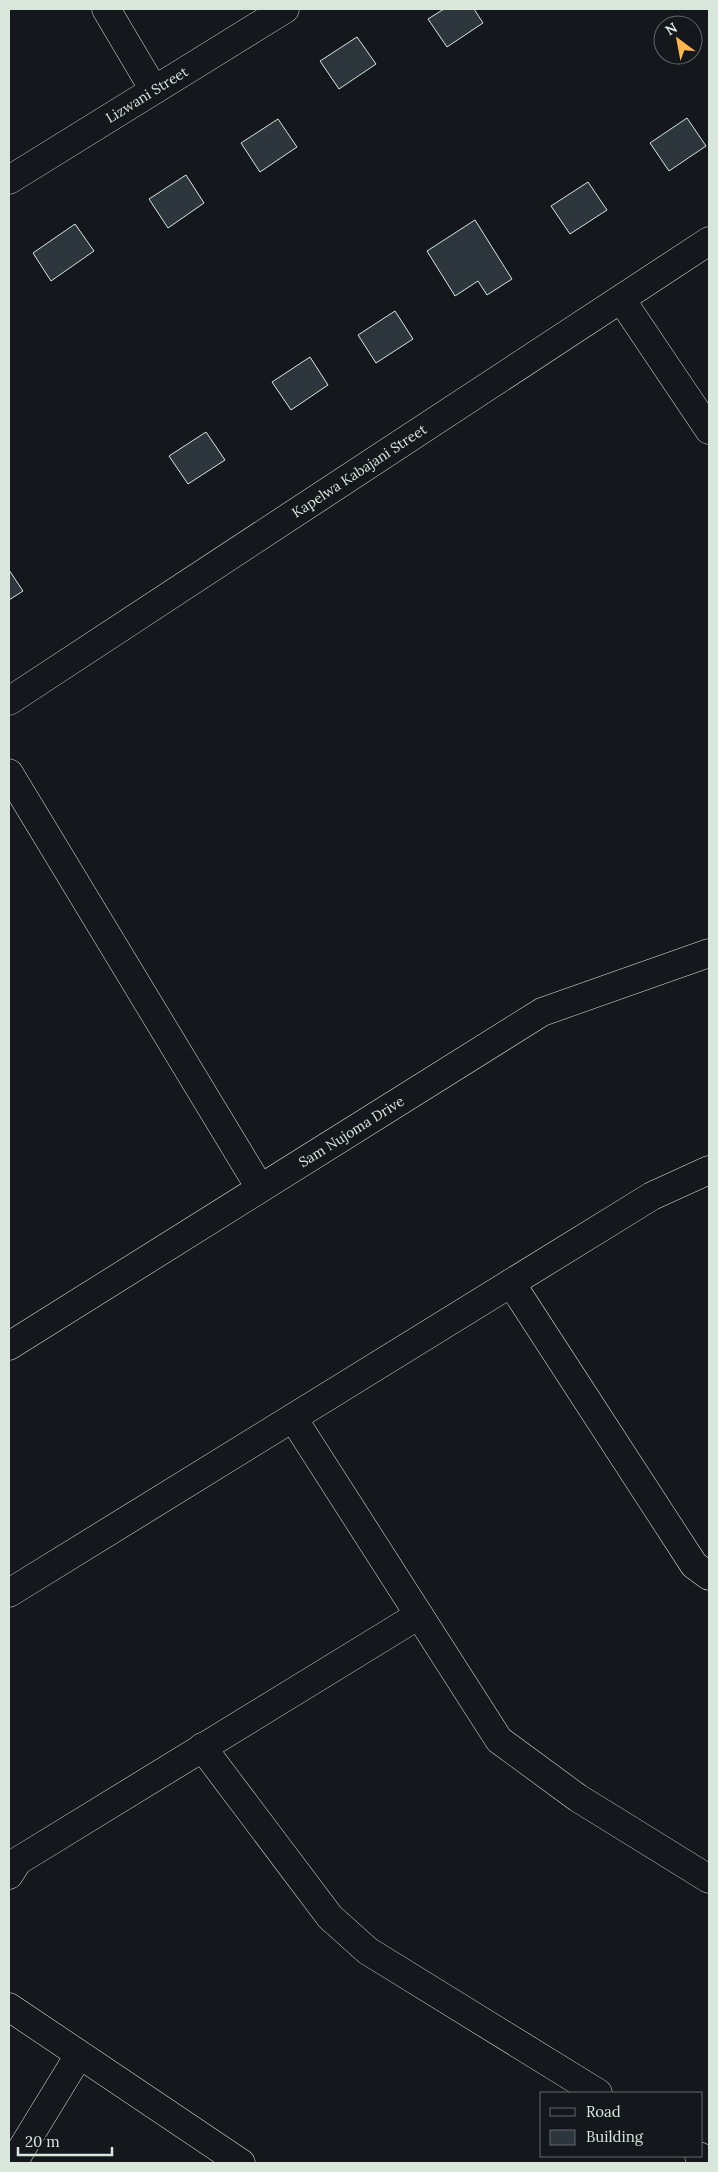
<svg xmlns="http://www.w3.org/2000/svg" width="718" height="2172" viewBox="0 0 718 2172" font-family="Lora,serif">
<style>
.building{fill:#2c363c;stroke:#d8e6dc}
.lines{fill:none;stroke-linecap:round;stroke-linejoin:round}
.minor-casing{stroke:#d8e6dc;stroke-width:29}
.tertiary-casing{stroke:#d8e6dc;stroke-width:29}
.minor{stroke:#14181c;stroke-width:28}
.tertiary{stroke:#14181c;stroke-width:28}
.labels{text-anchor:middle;stroke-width:4;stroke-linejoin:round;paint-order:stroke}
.street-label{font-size:14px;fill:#d8e6dc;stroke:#14181c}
</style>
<rect width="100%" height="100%" fill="#14181c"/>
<!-- building -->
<path class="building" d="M 444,9 L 474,9 L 483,23 L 447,47 L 428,19 Z
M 357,37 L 376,64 L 339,89 L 320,61 Z
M 687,118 L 706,146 L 669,171 L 650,143 Z
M 278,119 L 297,147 L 260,172 L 241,143 Z
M 186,175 L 204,203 L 168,228 L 149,199 Z
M 588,182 L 607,210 L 570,234 L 551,206 Z
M 475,220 L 512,279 L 487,295 L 478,281 L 455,296 L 427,251 Z
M 75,224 L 94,251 L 51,281 L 33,253 Z
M 395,311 L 413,339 L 376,363 L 358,335 Z
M 310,357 L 328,385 L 291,410 L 272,382 Z
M 206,432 L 225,460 L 188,484 L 169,456 Z
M 9,570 L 23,591 L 9,600 Z"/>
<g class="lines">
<defs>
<g id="minor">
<path d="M 106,9 L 154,90"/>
<path id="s1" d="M 9,180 L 285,9"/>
<path d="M 621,299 L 709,430"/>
<path id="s2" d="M 9,701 L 709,241"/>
<path d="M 9,773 L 260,1188"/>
<path d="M 511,1283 L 694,1565 L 709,1576"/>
<path d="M 293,1418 L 499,1740 L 578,1798 L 709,1879"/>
<path d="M 9,1593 L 652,1196 L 709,1170"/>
<path d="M 202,1747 L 330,1917 L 368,1951 L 598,2093"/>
<path d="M 9,1875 L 18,1861 L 419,1615"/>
<path d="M 9,2007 L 241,2163"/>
<path d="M 699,2156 L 709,2162"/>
<path d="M 13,2163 L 79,2055"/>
</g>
<g id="tertiary">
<path id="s3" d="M 9,1346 L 542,1012 L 709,953"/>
</g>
</defs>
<!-- minor casing -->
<use href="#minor" class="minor-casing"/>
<!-- tertiary casing -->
<use href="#tertiary" class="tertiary-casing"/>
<!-- minor -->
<use href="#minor" class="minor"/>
<!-- tertiary -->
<use href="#tertiary" class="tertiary"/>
</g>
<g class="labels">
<!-- street labels -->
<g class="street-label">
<text dy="5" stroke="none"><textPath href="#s1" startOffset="162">Lizwani Street</textPath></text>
<text dy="5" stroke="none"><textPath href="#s2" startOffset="419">Kapelwa Kabajani Street</textPath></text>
<text dy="5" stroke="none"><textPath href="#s3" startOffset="404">Sam Nujoma Drive</textPath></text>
</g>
</g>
<!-- border -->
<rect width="718" height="2172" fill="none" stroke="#d8e6dc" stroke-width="20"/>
<!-- legend -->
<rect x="540" y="2092" width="162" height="65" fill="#14181c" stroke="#626a69"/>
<rect x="550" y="2108" width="25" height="8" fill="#14181c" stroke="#626a69"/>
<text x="586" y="2117" font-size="15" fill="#d8e6dc">Road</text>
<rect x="550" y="2130" width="25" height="15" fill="#2c363c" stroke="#626a69"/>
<text x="586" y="2142" font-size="15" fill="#d8e6dc">Building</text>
<!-- north arrow -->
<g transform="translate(678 40) rotate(328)"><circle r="24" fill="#14181c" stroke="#626a69"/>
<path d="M0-4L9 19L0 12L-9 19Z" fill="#ffb74d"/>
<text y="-8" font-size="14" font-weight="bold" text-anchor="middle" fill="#d8e6dc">N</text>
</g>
<!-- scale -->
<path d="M18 2147v8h94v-8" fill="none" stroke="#d8e6dc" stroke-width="2.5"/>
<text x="25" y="2147" font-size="15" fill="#d8e6dc" stroke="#14181c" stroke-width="4" paint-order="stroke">20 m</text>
</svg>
